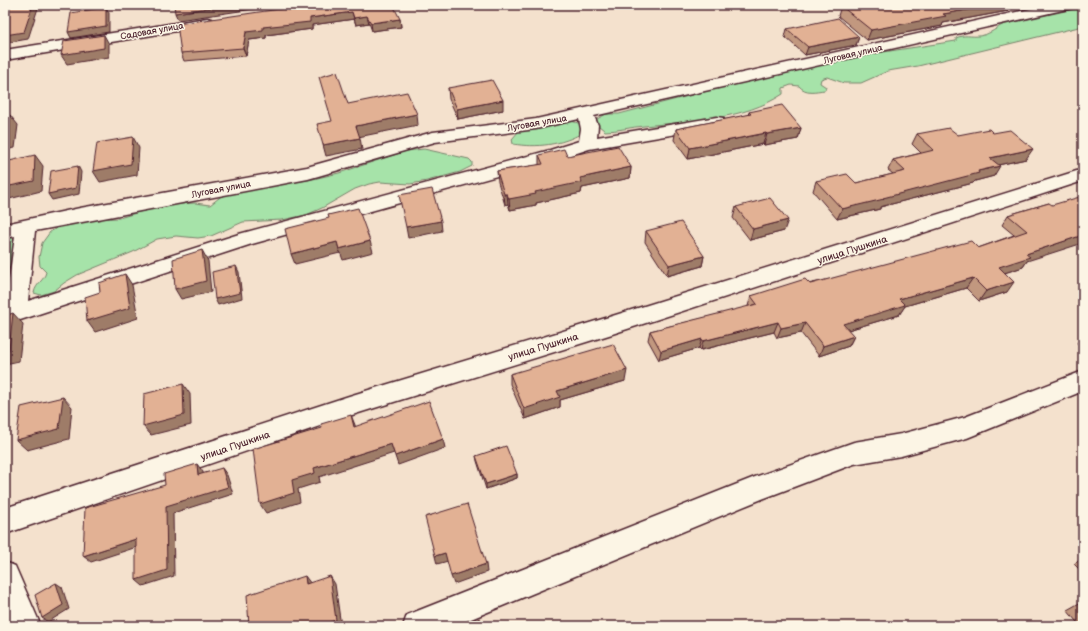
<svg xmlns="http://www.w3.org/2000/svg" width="1088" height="631" viewBox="0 0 1088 631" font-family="'Balsamiq Sans',sans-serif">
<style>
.green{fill:#a6e3a9;stroke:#78816a}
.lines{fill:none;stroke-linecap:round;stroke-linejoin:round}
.minor-casing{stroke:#4a1f2b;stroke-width:3}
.minor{fill:#fcf5e5;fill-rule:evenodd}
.wall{fill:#c2987f;stroke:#4a1f2b}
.shaded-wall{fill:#9e7c68;stroke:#4a1f2b}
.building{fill:#e2b194;stroke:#4a1f2b}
.labels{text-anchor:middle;stroke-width:3;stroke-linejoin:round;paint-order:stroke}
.far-street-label{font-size:9px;fill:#4a1f2b;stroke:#fcf5e5}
.street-label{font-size:10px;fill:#4a1f2b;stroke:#fcf5e5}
</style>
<rect width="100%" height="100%" fill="#f4e1cd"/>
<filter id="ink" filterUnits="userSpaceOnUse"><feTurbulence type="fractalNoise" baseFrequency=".025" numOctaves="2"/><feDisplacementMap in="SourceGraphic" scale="8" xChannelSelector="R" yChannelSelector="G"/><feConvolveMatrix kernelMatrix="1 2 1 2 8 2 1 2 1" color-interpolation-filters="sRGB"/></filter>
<g filter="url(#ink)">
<!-- green -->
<path class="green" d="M 1083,7 L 1083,26 L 918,66 L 888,71 L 861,83 L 844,83 L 827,77 L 821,79 L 820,83 L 826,87 L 825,90 C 815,91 806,94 799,86 L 791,85 L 783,88 L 783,94 C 744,120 690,121 644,126 C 631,127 618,131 605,131 L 598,125 L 597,119 L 606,114 L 619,114 L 723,87 L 870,54 L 956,41 L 956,38 C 964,34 971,37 979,36 C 988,35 994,30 1002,25 Z
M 571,121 L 582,124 L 582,133 C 562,145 536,148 513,144 L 512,139 L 519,131 Z
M 424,149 L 469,159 L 472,162 L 472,166 L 460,172 L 427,181 L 410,184 L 380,182 L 369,184 L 355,189 L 322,208 L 306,215 L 282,220 L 243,222 L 211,236 L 198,238 L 176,236 L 157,239 L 133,252 L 77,275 L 64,283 L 54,291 L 41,295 L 34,293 C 36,283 44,281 46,272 L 40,266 L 39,257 L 42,243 L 50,232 L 60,226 L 87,219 L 119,218 L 156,207 L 179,204 L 195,203 L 210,205 L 224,194 L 313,179 L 339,173 L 406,151 Z
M 9,236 L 17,242 L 13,261 L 5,274 L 5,237 Z"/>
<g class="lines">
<defs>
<path id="minor" d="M 1048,5 L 1074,5 L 1072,8 L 1067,9 L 594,116 L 598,125 L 597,137 L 717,117 L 723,118 L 725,122 L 723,126 L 717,127 L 589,149 L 562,158 L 252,244 L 5,325 L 5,309 L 15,236 L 5,238 L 5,224 L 80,208 L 307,167 L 433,132 L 536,119 ZM 579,119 L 581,129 L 579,141 L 550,150 L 239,234 L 28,301 L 35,231 L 308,179 L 435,142 L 536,129 Z
M 207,18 L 212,19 L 214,22 L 212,25 L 5,60 L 5,50 Z
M 1083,169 L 1083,181 L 609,335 L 349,416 L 5,534 L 5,508 L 349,396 L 609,317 Z
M 1083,371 L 1083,391 L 967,438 L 901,456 L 854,464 L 762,499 L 454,626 L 403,626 L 407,615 L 755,477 L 854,442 L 901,434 L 965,417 Z
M 5,562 L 15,566 L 41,626 L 11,626 L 5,611 Z"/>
</defs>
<!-- minor casing -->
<use href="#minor" class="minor-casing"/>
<!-- minor -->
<use href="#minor" class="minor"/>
</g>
<!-- wall -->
<path class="wall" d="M 307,5 L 400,19 L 401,27 L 372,31 L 369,23 L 356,25 L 354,19 L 312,25 L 312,29 L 266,35 L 266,38 L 249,40 L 246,56 L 184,61 L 181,53 Z
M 841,6 L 879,6 L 1008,11 L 943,23 L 942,26 L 867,40 L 838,16 Z
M 787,29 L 859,37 L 856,45 L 805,55 L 785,37 Z
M 448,88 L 503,110 L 458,119 L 449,99 Z
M 749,112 L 801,128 L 798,139 L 764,145 L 763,144 L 688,159 L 674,140 L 676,129 L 748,115 Z
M 917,134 L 958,135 L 1026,159 L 998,165 L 994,176 L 975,181 L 973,183 L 880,207 L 880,209 L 837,219 L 813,191 L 816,181 L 856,183 L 893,174 L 888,170 L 893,160 L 921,153 L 912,144 Z
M 539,155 L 567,156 L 631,167 L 630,178 L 582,188 L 581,193 L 536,203 L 536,205 L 510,210 L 508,204 L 505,205 L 498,182 L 497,171 L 539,165 Z
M 1049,203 L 1027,261 L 1023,267 L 1004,273 L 1007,292 L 979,301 L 966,288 L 905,306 L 899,315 L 848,330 L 854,336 L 849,346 L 819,356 L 801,333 L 777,338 L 774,332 L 701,350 L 699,348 L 659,360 L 648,340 L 650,331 L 749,307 L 748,306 L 751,296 L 978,248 L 1014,235 L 1002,225 L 1008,215 Z
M 736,207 L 784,231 L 750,240 L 733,218 Z
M 646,231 L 704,256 L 702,266 L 667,276 L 645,242 Z
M 1082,337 L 1083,337 L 1083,349 L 1077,343 Z
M 510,374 L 625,381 L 560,400 L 560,407 L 525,419 L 510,384 Z
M 476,456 L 517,474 L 517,478 L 486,489 L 477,461 Z
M 1083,558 L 1083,573 L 1074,564 Z
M 1083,601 L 1083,626 L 1080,626 L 1067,610 Z"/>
<!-- shaded-wall -->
<path class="shaded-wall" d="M 33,5 L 39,5 L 28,39 L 5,43 L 5,35 Z
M 229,5 L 281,5 L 178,20 L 175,13 Z
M 996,5 L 1011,5 L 1008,11 L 943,23 L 942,26 L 867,40 L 871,30 L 943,14 Z
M 106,7 L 109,13 L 109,32 L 71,38 L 68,32 Z
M 352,12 L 354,19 L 312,25 L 312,29 L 266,35 L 266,38 L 249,40 L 246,56 L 243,48 L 246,32 L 263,27 L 310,18 Z
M 367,16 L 369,23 L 356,25 L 354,18 Z
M 400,19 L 401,27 L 372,31 L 371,23 Z
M 104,35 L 109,44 L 109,57 L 67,64 L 61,55 Z
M 859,37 L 856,45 L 805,55 L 808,47 Z
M 503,100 L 503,110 L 458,119 L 457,109 Z
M 417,114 L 418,125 L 358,137 L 356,126 Z
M 10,115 L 18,125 L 15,148 L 5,150 L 5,137 Z
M 801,128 L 798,139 L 764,145 L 767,134 Z
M 766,133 L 763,144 L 688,159 L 690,148 Z
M 133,137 L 139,148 L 137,175 L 100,182 L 93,171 Z
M 360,138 L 362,149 L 326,156 L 323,145 Z
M 1033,149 L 1026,159 L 984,168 L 990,158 Z
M 35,155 L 43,166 L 41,191 L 5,200 L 5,187 Z
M 78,166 L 81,172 L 79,194 L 52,200 L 48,194 Z
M 1000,166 L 994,176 L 975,181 L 973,183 L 880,207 L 880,209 L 837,219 L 842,209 L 978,171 Z
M 631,167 L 630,178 L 582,188 L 581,193 L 536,203 L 536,205 L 510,210 L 509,199 L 580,178 Z
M 504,194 L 507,194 L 508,204 L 505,205 Z
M 788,220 L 784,231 L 750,240 L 753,229 Z
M 441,221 L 442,231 L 408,238 L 406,227 Z
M 1083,235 L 1083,243 L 1027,261 L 1023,267 L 992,277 L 999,267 L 1026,254 Z
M 370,241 L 373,252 L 343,260 L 339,249 Z
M 337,242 L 340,253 L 295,264 L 291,254 Z
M 202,250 L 208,261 L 211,292 L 181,299 L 175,289 Z
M 704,256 L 702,266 L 667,276 L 669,265 Z
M 236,266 L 239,272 L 242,298 L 218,305 L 215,299 Z
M 125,274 L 132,285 L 138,318 L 95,332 L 87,321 Z
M 973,278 L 966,288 L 905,306 L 899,315 L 838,333 L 843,324 L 899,299 Z
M 1014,282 L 1007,292 L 979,301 L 986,291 Z
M 13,313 L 23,324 L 19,361 L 5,364 L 5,351 Z
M 778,322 L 774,332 L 701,350 L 703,341 Z
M 805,323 L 801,333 L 777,338 L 781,328 Z
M 854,336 L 849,346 L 819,356 L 823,346 Z
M 702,339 L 699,348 L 659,360 L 661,351 Z
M 627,370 L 625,381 L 560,400 L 560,407 L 525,419 L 524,409 L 557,391 Z
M 183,384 L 190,394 L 191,425 L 151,435 L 143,426 Z
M 63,397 L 72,407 L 69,439 L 27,450 L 16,440 Z
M 351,415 L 355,425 L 358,436 L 354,427 Z
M 443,439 L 445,448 L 398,465 L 395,456 Z
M 391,444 L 394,453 L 319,477 L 320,482 L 298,489 L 300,502 L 266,513 L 260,504 L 292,480 L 314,468 Z
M 197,464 L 203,472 L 204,482 L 198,475 Z
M 222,468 L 227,475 L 233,494 L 173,513 L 174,576 L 143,586 L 136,580 L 166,506 Z
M 517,474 L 517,478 L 486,489 L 486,484 Z
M 136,539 L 143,545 L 91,562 L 83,556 Z
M 445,553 L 448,561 L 437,564 L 435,556 Z
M 486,564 L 487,572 L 454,584 L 451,576 Z
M 305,576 L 311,584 L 306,584 Z
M 330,576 L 335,584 L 341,626 L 320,626 Z
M 56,583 L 62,587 L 69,609 L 48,622 L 42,618 Z"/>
<!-- building -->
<path class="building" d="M 5,5 L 33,5 L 24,32 L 5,35 Z
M 174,5 L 229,5 L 175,13 Z
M 307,5 L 393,5 L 400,19 L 371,23 L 367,16 L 354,18 L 352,12 L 310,18 L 310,22 L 263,27 L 263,30 L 246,32 L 243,48 L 181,53 L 177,24 Z
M 849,5 L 877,5 L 879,6 L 885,5 L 996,5 L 943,14 L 946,16 L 871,30 L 841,6 Z
M 106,7 L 106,26 L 68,32 L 71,13 Z
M 838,18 L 859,37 L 808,47 L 787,29 Z
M 104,35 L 104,48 L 61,55 L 64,41 Z
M 337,72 L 348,104 L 407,92 L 417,114 L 356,126 L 360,138 L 323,145 L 317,124 L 332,121 L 319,77 Z
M 492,80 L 503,100 L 457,109 L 448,88 Z
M 782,105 L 801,128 L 767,134 L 766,133 L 690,148 L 676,129 L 751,114 L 749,112 Z
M 10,115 L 8,137 L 5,137 L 5,116 Z
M 949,128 L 958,135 L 989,129 L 993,133 L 1010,130 L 1033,149 L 990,158 L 1000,166 L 978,171 L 979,173 L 883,198 L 884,199 L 842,209 L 816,181 L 847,174 L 856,183 L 905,171 L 893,160 L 934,150 L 917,134 Z
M 133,137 L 131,164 L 93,171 L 97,143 Z
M 618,146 L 631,167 L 580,178 L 582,182 L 535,192 L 536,194 L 509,199 L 507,194 L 504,194 L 497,171 L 543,164 L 539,155 L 547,153 L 564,149 L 567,156 Z
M 35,155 L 34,181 L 5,187 L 5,162 Z
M 78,166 L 76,188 L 48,194 L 51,171 Z
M 432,189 L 441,221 L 406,227 L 399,195 Z
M 1083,196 L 1083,235 L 1026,254 L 1030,257 L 999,267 L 1014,282 L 986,291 L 973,278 L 899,299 L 905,305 L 843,324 L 854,336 L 823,346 L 805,323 L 781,328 L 778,322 L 703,341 L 702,339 L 661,351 L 650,331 L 757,304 L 751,296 L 805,279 L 810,284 L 971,241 L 978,248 L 1027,231 L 1008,215 L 1049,203 L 1052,205 Z
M 770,198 L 788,220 L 753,229 L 736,207 Z
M 358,208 L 370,241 L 339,249 L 337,242 L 291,254 L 285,229 L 329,218 L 328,215 Z
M 681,222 L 704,256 L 669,265 L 646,231 Z
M 202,250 L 206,281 L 175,289 L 173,259 Z
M 236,266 L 240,293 L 215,299 L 212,272 Z
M 125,274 L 130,308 L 87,321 L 85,297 L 100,292 L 99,283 Z
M 13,313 L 9,350 L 5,351 L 5,316 Z
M 613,344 L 627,370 L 557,391 L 560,397 L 524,409 L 510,374 Z
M 183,384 L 184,415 L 143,426 L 144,394 Z
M 63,397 L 59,429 L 16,440 L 21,407 Z
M 429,401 L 443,439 L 395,456 L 391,444 L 314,468 L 315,473 L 292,480 L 294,493 L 260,504 L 253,449 L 322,428 L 321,424 L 351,415 L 354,427 Z
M 506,446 L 517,474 L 486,484 L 476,456 Z
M 197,464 L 198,475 L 222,468 L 228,487 L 166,506 L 167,570 L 136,580 L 136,539 L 83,556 L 85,508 L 165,485 L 164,474 Z
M 467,504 L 486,564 L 451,576 L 445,553 L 435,556 L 425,517 Z
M 305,576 L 306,584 L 330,576 L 336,620 L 320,626 L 249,626 L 247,595 Z
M 56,583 L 63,605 L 42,618 L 35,595 Z
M 1083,601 L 1083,607 L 1079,602 Z
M 480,618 L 482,626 L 460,626 Z"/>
</g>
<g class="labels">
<!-- far-street labels -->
<g class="far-street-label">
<text transform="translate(152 31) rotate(-10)" y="3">Садовая улица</text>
<text transform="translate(853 54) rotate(-13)" y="3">Луговая улица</text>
<text transform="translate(537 123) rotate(-10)" y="3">Луговая улица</text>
<text transform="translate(221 189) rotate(-11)" y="3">Луговая улица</text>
</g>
<!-- street labels -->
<g class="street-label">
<text transform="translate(852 249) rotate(-18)" y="4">улица Пушкина</text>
<text transform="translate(543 346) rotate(-17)" y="4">улица Пушкина</text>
<text transform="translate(235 445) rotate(-19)" y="4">улица Пушкина</text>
</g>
</g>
<!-- margin -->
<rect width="1088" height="631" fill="none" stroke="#fcf5e5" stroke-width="20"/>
<rect x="10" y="10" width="1068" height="611" fill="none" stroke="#4a1f2b" stroke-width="1.5" filter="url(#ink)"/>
</svg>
